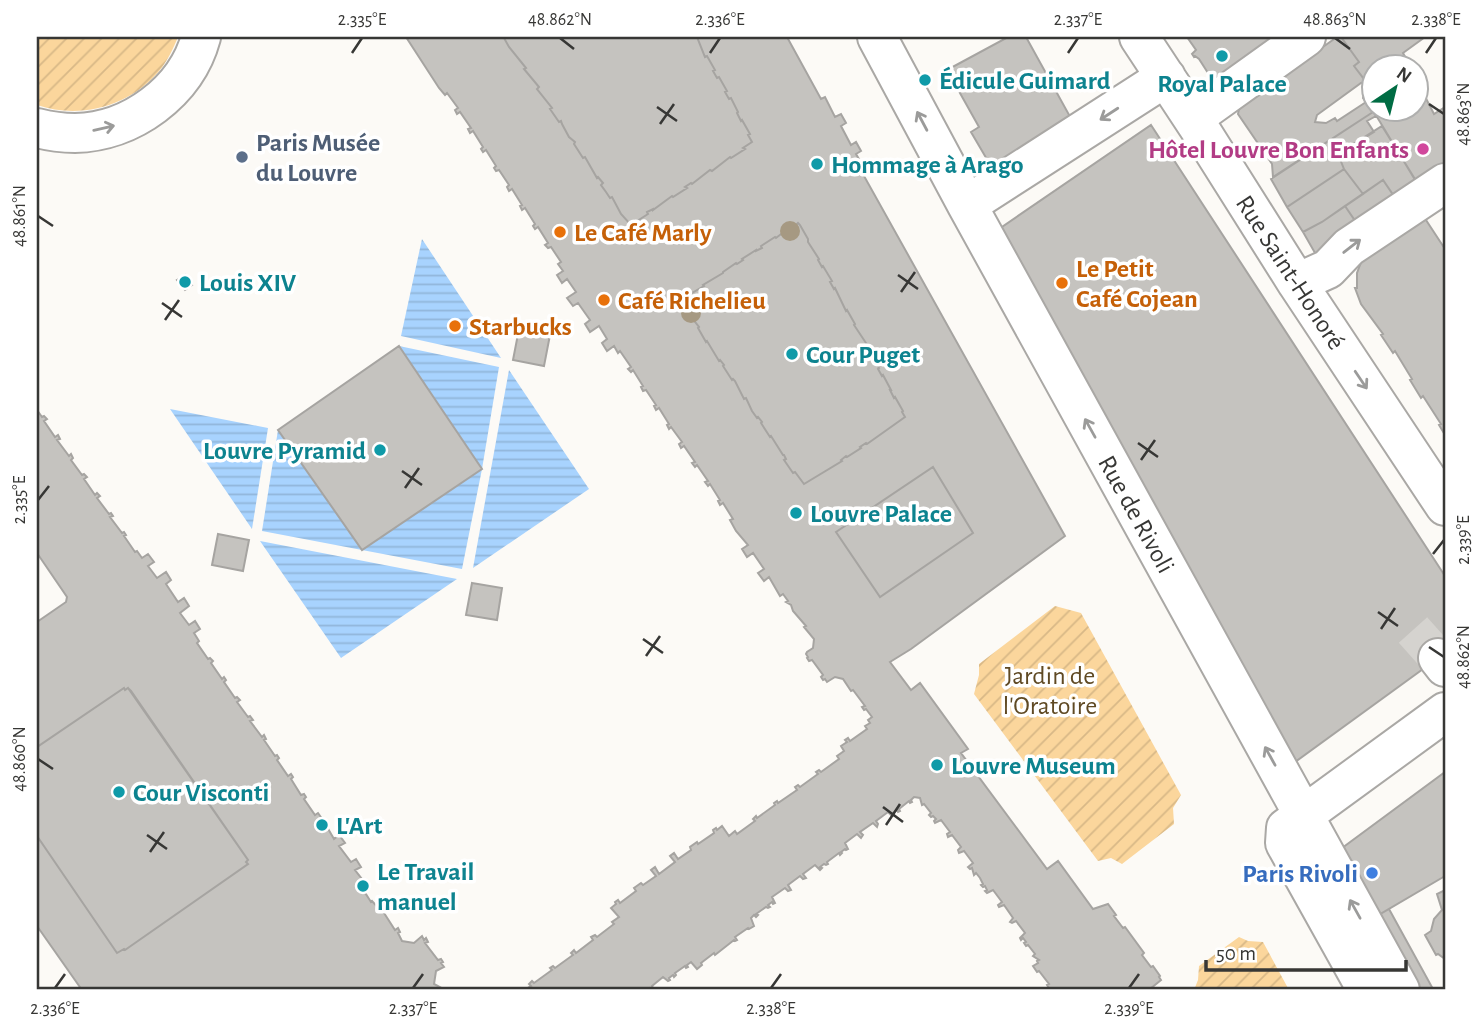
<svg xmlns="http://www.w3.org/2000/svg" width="1482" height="1027" viewBox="0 0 1482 1027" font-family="'Alegreya Sans',sans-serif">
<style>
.garden{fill:url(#garden-furrows)}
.water{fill:url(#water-rules)}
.building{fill:#c5c3bf;stroke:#a6a4a1;stroke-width:2;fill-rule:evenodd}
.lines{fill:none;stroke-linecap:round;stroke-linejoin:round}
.minor-tunnel{stroke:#d5d3cf;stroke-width:38;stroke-dasharray:38 19;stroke-linecap:butt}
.minor-casing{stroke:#aaa8a5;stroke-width:42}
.minor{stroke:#fff;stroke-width:38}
.tree{fill:#a69982}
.oneway{stroke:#9b9b9a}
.ticks{fill:none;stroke:#373735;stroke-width:2.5}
.culture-dot{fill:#0f9aa8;stroke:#fff;stroke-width:2.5}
.hotel-dot{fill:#d1479c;stroke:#fff;stroke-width:2.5}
.service-dot{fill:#5c6f8a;stroke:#fff;stroke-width:2.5}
.food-dot{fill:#e8710a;stroke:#fff;stroke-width:2.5}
.shop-dot{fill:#3f7fe0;stroke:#fff;stroke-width:2.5}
.labels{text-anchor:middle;stroke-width:7;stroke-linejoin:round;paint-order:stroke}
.culture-label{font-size:26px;font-weight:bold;fill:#0d838f;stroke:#fff;text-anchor:start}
.service-label{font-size:26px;font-weight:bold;fill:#4e5e75;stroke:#fff;text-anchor:start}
.hotel-label{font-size:26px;font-weight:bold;fill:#b23c85;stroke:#fff;text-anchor:end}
.food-label{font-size:26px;font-weight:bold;fill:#c56008;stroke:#fff;text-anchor:start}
.street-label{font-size:26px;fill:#373735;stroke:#fff}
.park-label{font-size:26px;fill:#5f4923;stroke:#fff}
.shop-label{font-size:26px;font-weight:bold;fill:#366cbe;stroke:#fff;text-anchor:end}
.neatline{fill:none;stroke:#373735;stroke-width:2.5}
.ticks-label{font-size:18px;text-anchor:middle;fill:#373735}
</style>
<defs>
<pattern id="garden-furrows" width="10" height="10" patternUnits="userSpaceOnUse" patternTransform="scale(1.75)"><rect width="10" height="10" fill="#fbd69c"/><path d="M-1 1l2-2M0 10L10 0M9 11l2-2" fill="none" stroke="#d8b887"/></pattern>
<pattern id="water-rules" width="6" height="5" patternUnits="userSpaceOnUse" patternTransform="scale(1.75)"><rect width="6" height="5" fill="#a8d3fe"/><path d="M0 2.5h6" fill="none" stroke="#91b6da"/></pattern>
</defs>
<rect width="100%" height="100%" fill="#fcfaf6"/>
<!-- garden -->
<path class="garden" d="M 37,37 L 178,37 C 173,49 168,60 160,70 C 131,106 80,120 37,105 Z
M 1055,606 L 1081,613 L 1181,795 L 1173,808 L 1174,824 L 1122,864 L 1111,858 L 1098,861 L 974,694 L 979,675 L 979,664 Z
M 1239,937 L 1248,941 L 1263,942 L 1289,990 L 1194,990 L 1198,980 L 1199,966 Z"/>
<!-- water -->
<path class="water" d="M 422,239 L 501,358 L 401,336 Z
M 399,346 L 499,367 L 482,469 L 462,569 L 262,531 L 278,430 L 362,550 L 482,469 Z
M 509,370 L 589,489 L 473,568 Z
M 170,409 L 268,428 L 252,529 Z
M 260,541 L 457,579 L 341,658 Z"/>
<!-- building -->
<path class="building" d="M 406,37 L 506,37 L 504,38 L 509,47 L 526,68 L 524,69 L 539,87 L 537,89 L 552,108 L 550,109 L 559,122 L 561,121 L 562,124 L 569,137 L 575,142 L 574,144 L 583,158 L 585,157 L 597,178 L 598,177 L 603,183 L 601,185 L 606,192 L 610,198 L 612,197 L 621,214 L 630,224 L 634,221 L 634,223 L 648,214 L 647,212 L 653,209 L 653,210 L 672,196 L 673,197 L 687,188 L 685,187 L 691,183 L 692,184 L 710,170 L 712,171 L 730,157 L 731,158 L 745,149 L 743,148 L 752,142 L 748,135 L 750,134 L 742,120 L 741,121 L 737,113 L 738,112 L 731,98 L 729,99 L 725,92 L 727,91 L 719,77 L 717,78 L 713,71 L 715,70 L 707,56 L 705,57 L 697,37 L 787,37 L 821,99 L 825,97 L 835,117 L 841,114 L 846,123 L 841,126 L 851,145 L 856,142 L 861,151 L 856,154 L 868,174 L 864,176 L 1065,536 L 911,649 L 890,662 L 911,690 L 920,683 L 968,749 L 961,753 L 1047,869 L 1058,861 L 1093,909 L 1108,904 L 1116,915 L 1114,916 L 1123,928 L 1125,927 L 1144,953 L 1142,955 L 1151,967 L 1153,966 L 1160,976 L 1159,977 L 1161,980 L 1150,989 L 1150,990 L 1050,990 L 1047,985 L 1049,984 L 1039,971 L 1037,972 L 1033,966 L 1038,963 L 1037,961 L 1039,960 L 1033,956 L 1035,954 L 1028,945 L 1026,946 L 1024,943 L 1026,942 L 1023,938 L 1021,940 L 1020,938 L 1025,933 L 1016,921 L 1012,923 L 1010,922 L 1013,918 L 1004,905 L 999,907 L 998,905 L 1002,902 L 993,890 L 987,893 L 985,891 L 987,890 L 985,886 L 983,887 L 981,885 L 983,884 L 980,878 L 976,873 L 974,875 L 972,868 L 970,869 L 968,867 L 973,863 L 964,851 L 959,853 L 958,850 L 961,847 L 952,835 L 948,837 L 947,834 L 950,832 L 941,820 L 935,823 L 934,821 L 936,819 L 933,816 L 931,817 L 929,815 L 931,813 L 924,804 L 922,805 L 920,798 L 914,797 L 911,800 L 912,802 L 910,803 L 909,801 L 899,809 L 900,811 L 898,812 L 897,810 L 893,813 L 894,815 L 892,816 L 888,812 L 876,821 L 878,824 L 877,827 L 873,823 L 860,832 L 863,835 L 861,838 L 857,834 L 845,843 L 848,849 L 846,850 L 845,849 L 841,852 L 842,853 L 840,855 L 839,853 L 827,862 L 828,864 L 826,865 L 824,864 L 820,867 L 822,868 L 820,870 L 815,865 L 803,874 L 806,878 L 803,879 L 800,876 L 788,885 L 791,890 L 788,891 L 785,888 L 772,897 L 775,903 L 773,904 L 772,902 L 768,905 L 770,907 L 768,908 L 766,907 L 756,914 L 758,915 L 756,917 L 754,915 L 751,918 L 754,926 L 749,929 L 748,928 L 735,937 L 737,940 L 735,941 L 734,940 L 715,955 L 714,953 L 701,963 L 702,965 L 697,969 L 691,962 L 687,965 L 688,967 L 686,968 L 685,966 L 675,973 L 676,975 L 674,977 L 673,975 L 669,978 L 670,980 L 668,981 L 663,977 L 652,986 L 654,990 L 651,990 L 649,988 L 645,990 L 524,990 L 531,986 L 529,984 L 532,981 L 534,983 L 552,970 L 550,968 L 553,966 L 555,968 L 573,955 L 571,953 L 574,950 L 576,953 L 593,940 L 591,937 L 595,935 L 597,937 L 614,924 L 612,922 L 619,917 L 611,908 L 616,904 L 615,902 L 618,900 L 620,903 L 636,891 L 634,888 L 641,883 L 643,885 L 656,876 L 651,870 L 655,867 L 659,874 L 675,862 L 670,856 L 674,853 L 678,859 L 691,850 L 690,847 L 697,842 L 698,844 L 714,833 L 713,830 L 716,828 L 717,830 L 722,826 L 729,836 L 735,831 L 737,834 L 755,821 L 753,819 L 756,816 L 757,818 L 775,805 L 774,803 L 777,801 L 778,803 L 797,790 L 795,787 L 798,785 L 800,787 L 818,774 L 816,772 L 819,770 L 821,772 L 839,759 L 837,756 L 844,751 L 841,746 L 847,742 L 845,740 L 848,738 L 850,741 L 867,729 L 865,726 L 870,723 L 868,720 L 872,717 L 866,709 L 864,710 L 862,707 L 865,706 L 853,690 L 851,691 L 843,679 L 835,677 L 827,682 L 825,679 L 823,680 L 821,677 L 823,675 L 812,660 L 809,661 L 807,658 L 808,657 L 806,654 L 807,652 L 813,648 L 814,639 L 804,627 L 806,626 L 793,611 L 791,605 L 786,602 L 788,601 L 783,594 L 780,596 L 769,577 L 764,581 L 758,573 L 764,569 L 753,553 L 747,557 L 742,549 L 748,545 L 736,531 L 730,520 L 733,519 L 723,503 L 720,505 L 718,501 L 720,500 L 710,484 L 708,486 L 705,482 L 708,481 L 697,465 L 695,467 L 692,463 L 695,462 L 684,446 L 681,448 L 679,444 L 682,442 L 671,427 L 669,429 L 667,425 L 669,424 L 659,408 L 656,410 L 654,406 L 656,405 L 646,390 L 643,391 L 641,387 L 643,386 L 633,370 L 631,372 L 628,369 L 631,367 L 620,351 L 618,353 L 614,346 L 607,351 L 602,343 L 607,339 L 599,326 L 590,332 L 585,324 L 590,320 L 578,303 L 573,306 L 567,298 L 576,292 L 567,279 L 562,283 L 557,275 L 563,271 L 558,264 L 561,262 L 551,247 L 548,248 L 545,245 L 548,243 L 538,227 L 535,229 L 533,226 L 535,224 L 525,208 L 522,210 L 520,206 L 522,205 L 512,189 L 509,191 L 507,187 L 509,185 L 499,170 L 496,171 L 494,168 L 496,166 L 486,150 L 483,152 L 481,149 L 483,147 L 473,131 L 470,133 L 468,129 L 471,128 L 460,112 L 457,114 L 455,110 L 458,108 L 447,93 L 445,95 L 439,88 ZM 798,223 L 800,225 L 808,239 L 808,242 L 819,259 L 818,260 L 822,267 L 823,266 L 832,281 L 830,282 L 834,289 L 835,288 L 846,311 L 847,310 L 855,324 L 854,325 L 868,346 L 866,347 L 879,368 L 878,369 L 882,376 L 883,375 L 891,390 L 890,390 L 894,398 L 895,397 L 903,411 L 902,412 L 905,417 L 867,444 L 866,443 L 860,447 L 861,448 L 847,457 L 846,456 L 841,460 L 842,461 L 804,484 L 795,472 L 793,473 L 784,460 L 786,459 L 784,455 L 783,455 L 771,436 L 770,437 L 761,423 L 762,422 L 758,417 L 757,418 L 752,411 L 746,398 L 744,399 L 735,381 L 733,379 L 732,380 L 723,366 L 724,365 L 720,360 L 719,361 L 707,341 L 706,342 L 698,328 L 699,327 L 685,309 L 686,308 L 682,301 L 685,299 L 685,297 L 704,286 L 703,285 L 723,273 L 723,272 L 736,263 L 737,264 L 743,260 L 742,259 L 756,250 L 756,251 L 762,248 L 761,246 L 775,237 L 776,238 L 794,224 L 795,226 ZM 933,467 L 973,533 L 880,597 L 836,532 Z
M 506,37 L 697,37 L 705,57 L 707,56 L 715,70 L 713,71 L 717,78 L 719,77 L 727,91 L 725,92 L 729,99 L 731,98 L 738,112 L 737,113 L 741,121 L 742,120 L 750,134 L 748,135 L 752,142 L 743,148 L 745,149 L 731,158 L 730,157 L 712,171 L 710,170 L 692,184 L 691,183 L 685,187 L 687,188 L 673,197 L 672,196 L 653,210 L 653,209 L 647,212 L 648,214 L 634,223 L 634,221 L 630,224 L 621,214 L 612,197 L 610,198 L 606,192 L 601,185 L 603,183 L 598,177 L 597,178 L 585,157 L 583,158 L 574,144 L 575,142 L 569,137 L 562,124 L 561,121 L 559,122 L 550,109 L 552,108 L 537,89 L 539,87 L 524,69 L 526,68 L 509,47 L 504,38 Z
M 1008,37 L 1026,37 L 1073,122 L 992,168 L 971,132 L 979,127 L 947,70 Z
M 1187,37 L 1275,37 L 1223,73 L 1216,76 L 1208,73 L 1199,59 L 1195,56 L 1194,57 L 1192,54 L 1196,50 Z
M 1337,37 L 1341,37 L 1359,62 L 1354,66 L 1366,82 L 1361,83 L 1317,115 L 1315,122 L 1326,123 L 1335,118 L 1337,121 L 1366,102 L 1373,112 L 1273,177 L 1272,164 L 1238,114 L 1239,109 L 1247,101 Z
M 1341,37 L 1425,37 L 1403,53 L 1410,66 L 1374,66 L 1374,108 L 1379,108 L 1374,112 L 1363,98 L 1367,83 L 1354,66 L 1359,62 Z
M 1418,83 L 1434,114 L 1445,107 L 1445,163 L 1417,183 L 1374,112 L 1379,108 L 1416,108 L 1416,85 Z
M 1373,112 L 1376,116 L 1367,121 L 1374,132 L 1338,154 L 1344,169 L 1287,207 L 1271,179 Z
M 1151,125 L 1445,576 L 1445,653 L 1291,765 L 996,231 Z
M 1382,126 L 1418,184 L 1396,199 L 1383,180 L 1363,194 L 1344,169 L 1338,154 Z
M 1344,169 L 1363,194 L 1322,222 L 1303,232 L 1287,207 Z
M 1383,180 L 1396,199 L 1358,225 L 1345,206 Z
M 1345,206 L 1358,225 L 1319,254 L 1315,253 L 1303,232 L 1322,222 Z
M 1424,217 L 1445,249 L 1445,435 L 1439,425 L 1441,424 L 1423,396 L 1421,398 L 1410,380 L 1412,379 L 1395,351 L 1393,353 L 1381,335 L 1383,334 L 1361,304 L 1355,288 L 1357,288 L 1357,273 L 1363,257 Z
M 798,223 L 800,225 L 808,239 L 808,242 L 819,259 L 818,260 L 822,267 L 823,266 L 832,281 L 830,282 L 834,289 L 835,288 L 846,311 L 847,310 L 855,324 L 854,325 L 868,346 L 866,347 L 879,368 L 878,369 L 882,376 L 883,375 L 891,390 L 890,390 L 894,398 L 895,397 L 903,411 L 902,412 L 905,417 L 867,444 L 866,443 L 860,447 L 861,448 L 847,457 L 846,456 L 841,460 L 842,461 L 804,484 L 795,472 L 793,473 L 784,460 L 786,459 L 784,455 L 783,455 L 771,436 L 770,437 L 761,423 L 762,422 L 758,417 L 757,418 L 752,411 L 746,398 L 744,399 L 735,381 L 733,379 L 732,380 L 723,366 L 724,365 L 720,360 L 719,361 L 707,341 L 706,342 L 698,328 L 699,327 L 685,309 L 686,308 L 682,301 L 685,299 L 685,297 L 704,286 L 703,285 L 723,273 L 723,272 L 736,263 L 737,264 L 743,260 L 742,259 L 756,250 L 756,251 L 762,248 L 761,246 L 775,237 L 776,238 L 794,224 L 795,226 Z
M 185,275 L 192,285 L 185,290 L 177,280 Z
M 519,329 L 550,335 L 544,366 L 513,360 Z
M 399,346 L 482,469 L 362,550 L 278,430 Z
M 37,410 L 42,417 L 44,416 L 47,419 L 44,421 L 55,437 L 58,435 L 60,439 L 57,440 L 69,456 L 71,454 L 73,458 L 71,460 L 82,475 L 84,474 L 87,477 L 84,479 L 95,495 L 97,493 L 100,496 L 97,498 L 109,514 L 111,513 L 113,516 L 110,517 L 122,533 L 124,532 L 126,535 L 124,536 L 135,552 L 137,551 L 142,558 L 148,554 L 154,562 L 148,566 L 157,578 L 166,572 L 171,580 L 166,584 L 178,602 L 184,598 L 189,606 L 180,613 L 189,625 L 195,621 L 200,629 L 194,633 L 199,641 L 197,643 L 208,659 L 210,658 L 213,661 L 211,663 L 222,679 L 224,677 L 226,680 L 224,682 L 235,698 L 237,697 L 240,700 L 237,702 L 248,717 L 250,716 L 253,720 L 250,721 L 262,737 L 264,735 L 266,739 L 264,740 L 275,756 L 277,755 L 279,758 L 277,760 L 288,776 L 291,774 L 293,777 L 291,779 L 301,795 L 304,794 L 306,797 L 304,799 L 315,815 L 318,813 L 323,820 L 334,839 L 339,835 L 345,843 L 339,846 L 351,862 L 356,859 L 361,867 L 355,870 L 369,888 L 364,891 L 371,902 L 372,901 L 381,911 L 384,909 L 386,912 L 384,913 L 395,930 L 398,928 L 400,932 L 398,933 L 402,941 L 414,943 L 422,936 L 424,940 L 426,938 L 428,942 L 425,943 L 438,960 L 441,959 L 443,962 L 441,963 L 444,967 L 436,971 L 434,984 L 445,990 L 82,990 L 37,926 L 37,836 L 117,953 L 124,949 L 125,950 L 248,864 L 246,862 L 248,860 L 128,688 L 125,690 L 124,688 L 37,747 L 37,622 L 66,602 L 67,597 L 37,553 Z
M 933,467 L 973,533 L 880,597 L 836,532 Z
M 218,534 L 249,540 L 243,571 L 212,565 Z
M 472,583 L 502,588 L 497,620 L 466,615 Z
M 124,688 L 125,690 L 128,688 L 131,691 L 248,860 L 246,862 L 248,864 L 125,950 L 124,949 L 117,953 L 37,836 L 37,747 Z
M 1445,772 L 1445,876 L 1375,917 L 1338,851 Z
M 1445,890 L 1445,959 L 1438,954 L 1436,955 L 1425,935 L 1431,931 L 1434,919 L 1442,910 L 1437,894 Z
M 1389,909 L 1433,989 L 1432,990 L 1415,990 L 1375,917 Z"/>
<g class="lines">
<!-- minor-tunnel -->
<path class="minor-tunnel" d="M 1413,630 L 1438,658"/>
<defs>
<path id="minor" d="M 877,37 L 967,205 L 1400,990
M 1139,37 L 1203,134 L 1297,283 L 1445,506
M 1193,118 L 1306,37
M 37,128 C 49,131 62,133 75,133 C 131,132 186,92 201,37
M 967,205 L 1166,77
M 1297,283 L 1328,269 L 1349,247 L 1445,183
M 1438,658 L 1445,667
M 1367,990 L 1285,843 L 1286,828 L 1445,712"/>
</defs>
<!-- minor casing -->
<use href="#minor" class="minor-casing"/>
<!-- minor -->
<use href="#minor" class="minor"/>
</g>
<!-- trees -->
<g class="tree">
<circle cx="790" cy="231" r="10"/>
<circle cx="691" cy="313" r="10"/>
</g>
<!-- one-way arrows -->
<defs><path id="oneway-shaft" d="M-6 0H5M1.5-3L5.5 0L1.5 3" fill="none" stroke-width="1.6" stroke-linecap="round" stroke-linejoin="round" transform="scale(1.75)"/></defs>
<g class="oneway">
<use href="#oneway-shaft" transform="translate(1109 114) rotate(147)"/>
<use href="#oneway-shaft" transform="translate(922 121) rotate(-118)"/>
<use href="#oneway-shaft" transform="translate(104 128) rotate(-13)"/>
<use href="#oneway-shaft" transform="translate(1352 246) rotate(-38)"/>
<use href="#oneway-shaft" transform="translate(1361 380) rotate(56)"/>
<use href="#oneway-shaft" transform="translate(1090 428) rotate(-119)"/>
<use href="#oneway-shaft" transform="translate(1270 756) rotate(-119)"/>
<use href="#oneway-shaft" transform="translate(1355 909) rotate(-119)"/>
</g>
<!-- ticks -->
<path class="ticks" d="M 560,38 L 574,49M 1335,38 L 1350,49M 352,53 L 362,38M 710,53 L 720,38M 1068,53 L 1078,38M 1426,53 L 1436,38M 1429,104 L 1444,114M 657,107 L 677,121M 660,124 L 674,104M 38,216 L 53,226M 898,275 L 918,289M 901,292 L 915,272M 162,303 L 182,317M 165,320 L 179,300M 1138,443 L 1158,457M 1141,460 L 1155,440M 402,471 L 422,485M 405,488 L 419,468M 38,500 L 49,486M 1433,554 L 1444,540M 1378,612 L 1398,626M 1381,629 L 1395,608M 643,639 L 663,653M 1429,647 L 1444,657M 646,656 L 660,636M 38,759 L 53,769M 883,807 L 903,822M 886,825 L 900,804M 147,835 L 167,849M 150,852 L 164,832M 55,988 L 65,974M 413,988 L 423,974M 771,988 L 781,974M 1129,988 L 1139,974"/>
<!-- markers -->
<g class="culture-dot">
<circle cx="1222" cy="56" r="7"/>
<circle cx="925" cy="80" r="7"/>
<circle cx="817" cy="164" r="7"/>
<circle cx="185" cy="282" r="7"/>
<circle cx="792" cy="354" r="7"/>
<circle cx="380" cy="450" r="7"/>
<circle cx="796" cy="513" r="7"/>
<circle cx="937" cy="765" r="7"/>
<circle cx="119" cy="792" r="7"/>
<circle cx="322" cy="825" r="7"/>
<circle cx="363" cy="886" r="7"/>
</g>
<circle class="hotel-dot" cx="1423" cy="149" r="7"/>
<circle class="service-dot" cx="242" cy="157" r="7"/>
<g class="food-dot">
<circle cx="560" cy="232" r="7"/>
<circle cx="1062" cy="283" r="7"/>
<circle cx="604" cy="300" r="7"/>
<circle cx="455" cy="326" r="7"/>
</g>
<circle class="shop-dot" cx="1372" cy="873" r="7"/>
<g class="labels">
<!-- culture labels -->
<g class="culture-label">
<text x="939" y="89">Édicule Guimard</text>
<text x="1222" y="92" text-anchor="middle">Royal Palace</text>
<text x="831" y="173">Hommage à Arago</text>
<text x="199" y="291">Louis XIV</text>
<text x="806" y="363">Cour Puget</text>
<text x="366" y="459" text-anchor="end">Louvre Pyramid</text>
<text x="810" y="522">Louvre Palace</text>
<text x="951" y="774">Louvre Museum</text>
<text x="133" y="801">Cour Visconti</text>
<text x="336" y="834">L'Art</text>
<text x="377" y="880">Le Travail<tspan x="377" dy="30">manuel</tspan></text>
</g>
<!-- service labels -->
<g class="service-label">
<text x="256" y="151">Paris Musée<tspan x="256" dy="30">du Louvre</tspan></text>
</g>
<!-- hotel labels -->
<g class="hotel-label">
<text x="1409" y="158">Hôtel Louvre Bon Enfants</text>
</g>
<!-- food labels -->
<g class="food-label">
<text x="574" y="241">Le Café Marly</text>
<text x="1076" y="277">Le Petit<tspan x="1076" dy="30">Café Cojean</tspan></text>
<text x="618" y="309">Café Richelieu</text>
<text x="469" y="335">Starbucks</text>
</g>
<!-- street labels -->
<g class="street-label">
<text transform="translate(1291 272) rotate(57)" y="9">Rue Saint-Honoré</text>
<text transform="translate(1137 514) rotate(61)" y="9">Rue de Rivoli</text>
</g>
<!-- park labels -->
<g class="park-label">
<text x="1050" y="684">Jardin de<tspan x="1050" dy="30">l'Oratoire</tspan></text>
</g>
<!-- shop labels -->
<g class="shop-label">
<text x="1358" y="882">Paris Rivoli</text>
</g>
</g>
<!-- border -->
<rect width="1482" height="1027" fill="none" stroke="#ffffff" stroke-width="77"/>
<!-- north arrow -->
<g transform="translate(1395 88) rotate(35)"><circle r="33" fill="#ffffff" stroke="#afafae" stroke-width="2"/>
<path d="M0-5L12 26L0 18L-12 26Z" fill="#006c43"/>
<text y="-10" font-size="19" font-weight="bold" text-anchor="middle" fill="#373735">N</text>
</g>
<!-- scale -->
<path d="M1206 960v10h200v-10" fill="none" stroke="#373735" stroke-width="3.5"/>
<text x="1216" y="960" font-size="21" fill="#373735" stroke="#ffffff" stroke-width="5" paint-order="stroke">50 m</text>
<rect x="38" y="38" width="1406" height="950" class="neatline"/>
<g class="ticks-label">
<text x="362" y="25">2.335°E</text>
<text x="560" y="25">48.862°N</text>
<text x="720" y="25">2.336°E</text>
<text x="1078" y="25">2.337°E</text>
<text x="1335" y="25">48.863°N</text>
<text x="1436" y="25">2.338°E</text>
<text transform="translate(1463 114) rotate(-90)" y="6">48.863°N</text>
<text transform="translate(19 216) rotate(-90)" y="6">48.861°N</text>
<text transform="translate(19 500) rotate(-90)" y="6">2.335°E</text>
<text transform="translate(1463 540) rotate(-90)" y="6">2.339°E</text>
<text transform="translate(1463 657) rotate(-90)" y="6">48.862°N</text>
<text transform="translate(19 759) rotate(-90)" y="6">48.860°N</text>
<text x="55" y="1014">2.336°E</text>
<text x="413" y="1014">2.337°E</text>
<text x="771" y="1014">2.338°E</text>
<text x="1129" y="1014">2.339°E</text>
</g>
</svg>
